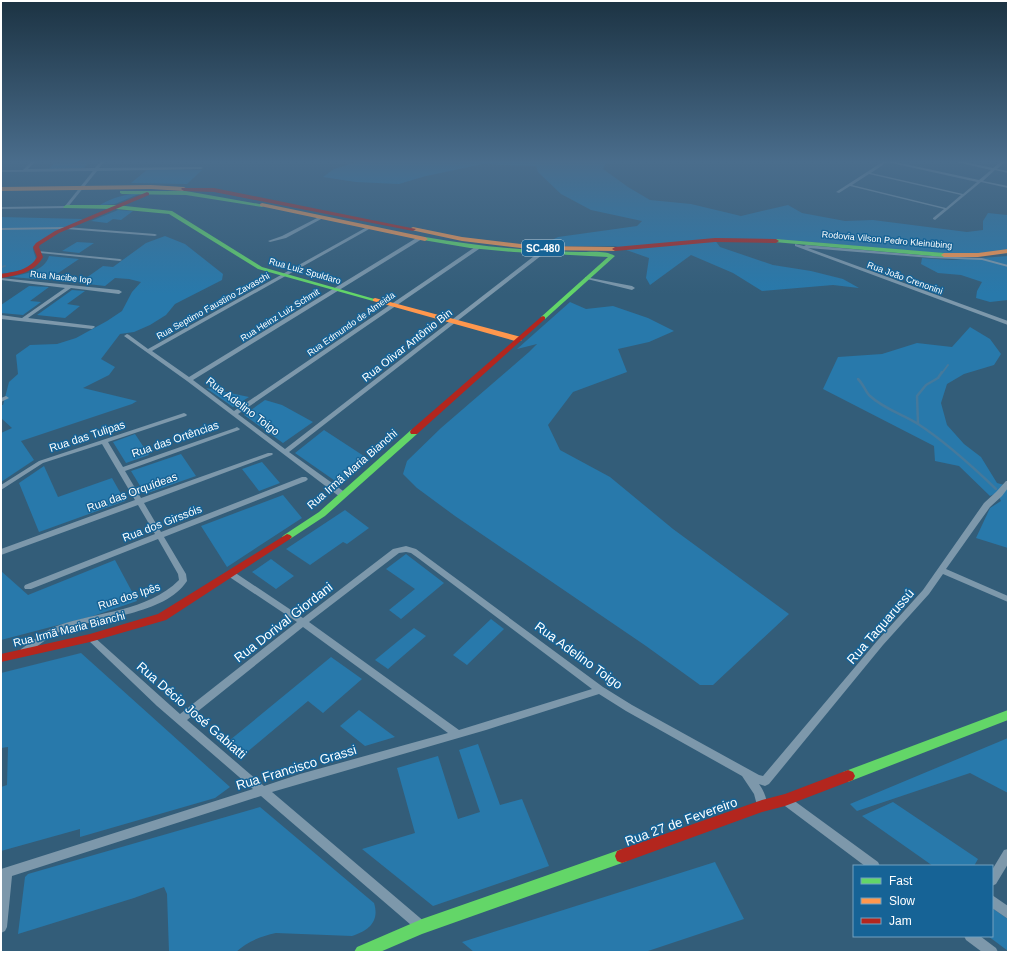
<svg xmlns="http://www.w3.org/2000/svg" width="1009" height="953" viewBox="0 0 1009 953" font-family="Arial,sans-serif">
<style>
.green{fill:#2879ab}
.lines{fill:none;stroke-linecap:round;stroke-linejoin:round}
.stream-far1{stroke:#45799c;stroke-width:2}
.stream{stroke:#45799c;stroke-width:2.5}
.street{fill:#7d98ab;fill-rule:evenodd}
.fast{fill:#63d668;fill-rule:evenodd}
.slow{fill:#ff974d;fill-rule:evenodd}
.jam{fill:#b3261e;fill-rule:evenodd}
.labels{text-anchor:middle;stroke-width:3;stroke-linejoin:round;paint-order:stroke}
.far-street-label{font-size:9px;fill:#fff;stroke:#166396}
.shield{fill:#166396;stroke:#b9d0e0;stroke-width:1}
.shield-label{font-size:10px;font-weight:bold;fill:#fff}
.street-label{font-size:11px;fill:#fff;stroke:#166396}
.near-street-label{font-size:13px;fill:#fff;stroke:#166396}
</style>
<rect width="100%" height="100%" fill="#335d79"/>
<!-- green -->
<path class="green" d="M 360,161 L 607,161 L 603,169 L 628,187 L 650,200 L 691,204 L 741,216 L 788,205 L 802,213 L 845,221 L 873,220 L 967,232 L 983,230 L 983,221 L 988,213 L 1007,215 L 1008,249 C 969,258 929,252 890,249 C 832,244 773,237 714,239 L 720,247 L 773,265 L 811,271 L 843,279 L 859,288 L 833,285 L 762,291 L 733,273 L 691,255 L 650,285 L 646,278 L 649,258 L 615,246 L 540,246 L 558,237 L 637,226 L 642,221 L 591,210 L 561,194 L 538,172 L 536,166 L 483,164 L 426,176 L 399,184 L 356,182 L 323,177 L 334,169 Z
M 88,162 L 84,168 L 49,169 L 54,163 Z
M 148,169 L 202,170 L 187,184 L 131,183 Z
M 141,193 L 115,204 L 100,205 C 113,197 126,194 141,193 Z
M 118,210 L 133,211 L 121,220 L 113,219 L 107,223 L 91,221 Z
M 1,217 L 83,219 L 38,242 L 33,248 C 33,251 36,257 36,260 C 34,270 9,273 1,274 Z
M 165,236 L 185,244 L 223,274 L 222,280 L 175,304 L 166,315 L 150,325 L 134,332 L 120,334 L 101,359 L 115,367 L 109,375 L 83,388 L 137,401 L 132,404 L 21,441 L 34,460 L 1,482 L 1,433 L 12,428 L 1,418 L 1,405 L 3,405 L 9,382 L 18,374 L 16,355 L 30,345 L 57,344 L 76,338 L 107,321 L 122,311 L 132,292 L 141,282 L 129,279 L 115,278 L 105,286 L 79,283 L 103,266 L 113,267 L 146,243 Z
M 77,242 L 94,243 L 79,253 L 62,251 Z
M 49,256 L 79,259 L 48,280 L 11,277 C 24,274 45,271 49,256 Z
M 1008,256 L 1008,300 L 990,302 L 976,298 L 977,291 L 982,282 L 961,275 L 938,273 L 921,264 L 922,258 L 952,260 Z
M 29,286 L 49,287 L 30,301 L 41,302 L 23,315 L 1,313 L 1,305 Z
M 72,290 L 85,291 L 67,304 L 80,306 L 65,318 L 37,315 Z
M 570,302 L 586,309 L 613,306 L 648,318 L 674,331 L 649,342 L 618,349 L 627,372 L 573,392 L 548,425 L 560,450 L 610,477 L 673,529 L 789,614 L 713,685 L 700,685 L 646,646 L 455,516 L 417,488 L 403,474 L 407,461 L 441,428 L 529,352 L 537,344 L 517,349 Z
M 970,327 L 990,339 L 1001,354 L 994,365 L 964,374 L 947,384 L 941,403 L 947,425 L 964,444 L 981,457 L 997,483 L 1008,486 L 1008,548 L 976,538 L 990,508 L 1001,501 L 997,493 L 990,496 L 959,466 L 935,461 L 934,446 L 823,389 L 838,357 L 882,354 L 917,343 L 952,347 Z
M 206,388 L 249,397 L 233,407 Z
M 265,400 L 282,405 L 313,422 L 283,443 L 244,415 Z
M 324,430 L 370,460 L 341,485 L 295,453 Z
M 135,434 L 149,455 L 126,463 L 113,442 Z
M 181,454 L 196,476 L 145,494 L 131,471 Z
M 262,462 L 280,483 L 259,491 L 242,469 Z
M 44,466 L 58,497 L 112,478 L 125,501 L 39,532 L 19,483 Z
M 283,495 L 302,518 L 227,567 L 201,526 Z
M 345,510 L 369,528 L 347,544 L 343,542 L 310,565 L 286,549 Z
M 406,554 L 444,583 L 401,619 L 389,610 L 415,589 L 386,569 Z
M 271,559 L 294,576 L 276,589 L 252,572 Z
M 115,560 L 137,601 L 93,616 L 1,640 L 1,571 L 28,595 Z
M 491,619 L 504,629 L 467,665 L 453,655 Z
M 414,628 L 426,636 L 388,669 L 375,660 Z
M 81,653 L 230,787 L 215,798 L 80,837 L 80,829 L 1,851 L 1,787 L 7,785 L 8,747 L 1,748 L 1,673 Z
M 331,657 L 362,679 L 323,713 L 308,701 L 246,753 L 230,740 Z
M 359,710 L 395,737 L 365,746 L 340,726 Z
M 1008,738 L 1008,793 L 970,773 L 857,811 L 850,804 Z
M 478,744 L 500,805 L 522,799 L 549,866 L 433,906 L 362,849 L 415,833 L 397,768 L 438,756 L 458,819 L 480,812 L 459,750 Z
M 893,802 L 978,859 L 974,866 L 933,866 L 862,816 Z
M 260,807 L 374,903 C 380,922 368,931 352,936 L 276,933 C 261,936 247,942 236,952 L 169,952 L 167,894 L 164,887 L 134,898 L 18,934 L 25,877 L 28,874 Z
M 715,862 L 744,919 L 645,952 L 474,952 L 462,942 Z
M 992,908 L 1008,919 L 1008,951 L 988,936 L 992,936 Z"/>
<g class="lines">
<!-- stream-far1 -->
<path class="stream-far1" d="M 1,267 L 5,266
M 942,373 L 948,365"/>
<!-- stream -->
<path class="stream" d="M 858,379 C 864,385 866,393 870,396 C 884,409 902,414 918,424 C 946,442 972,466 996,489
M 918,424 L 917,396 L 926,385 L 938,378 L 942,372"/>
<!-- street -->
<path class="street" d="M 32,161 L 36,161 L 28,169 L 95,168 L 101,161 L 105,161 L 99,168 L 201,167 L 203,168 L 201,169 L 97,171 L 67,208 L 1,209 L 1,207 L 65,206 L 93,171 L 1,172 L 1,170 L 23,170 Z
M 884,161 L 891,161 L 979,180 L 991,170 L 952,161 L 960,161 L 993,168 L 1002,161 L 1006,161 L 997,169 L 1008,171 L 1008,173 L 995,170 L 983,181 L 1008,186 L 1008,188 L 981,182 L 935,220 L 933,219 L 933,218 L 944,209 L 850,186 L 839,193 L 836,192 ZM 887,162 L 977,182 L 963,194 L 871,173 ZM 869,174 L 961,195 L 946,208 L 852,185 Z
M 319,217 L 323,218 L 286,238 L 270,242 L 268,241 L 282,236 Z
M 66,227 L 155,234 L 157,235 L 155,236 L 66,229 L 1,230 L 1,228 Z
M 367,227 L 371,228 L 152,351 L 189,377 L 418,237 L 422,237 L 422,239 L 193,380 L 234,411 L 475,247 L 479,247 L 479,249 L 238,414 L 285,449 L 538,253 L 542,253 L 542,255 L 289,452 L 346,493 L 347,495 L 343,497 L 340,497 L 187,381 L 124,336 L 127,334 L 129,335 L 148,349 Z
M 795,244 L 804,246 L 806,245 L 931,256 L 982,258 L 1008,265 L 1008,267 L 982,260 L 931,258 L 808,248 L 1008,321 L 1008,325 L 795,246 Z
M 38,251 L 120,259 L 122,260 L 120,261 L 40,253 L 38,253 Z
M 585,277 L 632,286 L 635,288 L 632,290 L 587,279 L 585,278 Z
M 1,278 L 119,290 L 122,292 L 119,294 L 71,288 L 28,318 L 94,326 L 95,327 L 92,329 L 1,319 L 1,315 L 22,318 L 65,288 L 1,280 Z
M 6,396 L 9,398 L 1,402 L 1,398 Z
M 184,413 L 186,414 L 187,415 L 186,416 L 108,442 L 123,467 L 235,428 L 237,427 L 240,429 L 239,430 L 125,471 L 141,498 L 268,453 L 272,453 L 273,454 L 272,455 L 144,503 L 161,532 L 302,477 L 306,477 L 308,479 L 306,481 L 164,537 L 186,574 L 187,581 C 165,615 99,617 64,630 C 50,635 39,646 27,653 L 24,654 L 21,653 L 20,651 L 21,649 C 33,641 44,631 57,626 C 98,611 147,612 179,580 L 178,574 L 158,539 L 31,589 L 25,589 L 24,587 L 25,585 L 155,534 L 138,505 L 1,555 L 1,549 L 135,500 L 102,444 L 43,463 L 1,490 L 1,485 L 39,461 Z
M 1006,481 L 1008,481 L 1008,488 L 1002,496 L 990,507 L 946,569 L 1008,596 L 1008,602 L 943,574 L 929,594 L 883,645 L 769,784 L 765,786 L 759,784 C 764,791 769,802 766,809 L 762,811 L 758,809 L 754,794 L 742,776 L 626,711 L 599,694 L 486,730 L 272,792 L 426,923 L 428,927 L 426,931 L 422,933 L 418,931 L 261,796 L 12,876 L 7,927 L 5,931 L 1,933 L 1,869 L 253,789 L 157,706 L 86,638 L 87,636 L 90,635 L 93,636 L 180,714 L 297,622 L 228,576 L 227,574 L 228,572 L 234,572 L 303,618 L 393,549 L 406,546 L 416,549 L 603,687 L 632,705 L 759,775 L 763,776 L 877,641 L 923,590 L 984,503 L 996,492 ZM 406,552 L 411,553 L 418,558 L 592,689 L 459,730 L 309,622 L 399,553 ZM 303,627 L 448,733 L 300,774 L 264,786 L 187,720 Z
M 785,795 L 789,797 L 878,862 L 880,866 L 865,866 L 781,803 L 780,800 L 781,797 Z
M 1008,849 L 1008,864 L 996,884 L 992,886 L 992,870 L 1004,850 Z
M 992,895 L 1008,906 L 1008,919 L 992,908 Z
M 964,936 L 980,936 L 996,948 L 998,952 L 982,952 L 966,940 Z"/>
<!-- fast -->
<path class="fast" d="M 120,191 L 186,191 L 265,205 L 262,207 L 186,195 L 122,194 L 120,193 Z
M 66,205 L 116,205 L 172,211 L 262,267 L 378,300 L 377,301 L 373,301 L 258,269 L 169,214 L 116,209 L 64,208 L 63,207 Z
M 425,237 C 476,246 527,251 579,252 C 590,252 606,250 615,256 L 545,319 L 541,319 L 541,317 L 608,257 L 514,252 L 470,248 L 423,240 L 423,238 Z
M 776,239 L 944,253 L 947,255 L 944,257 L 774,242 L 774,240 Z
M 414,429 L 417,430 L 418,432 L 417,434 L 325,516 L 290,539 L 284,539 L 282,537 L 284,535 L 319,512 L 411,430 Z
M 1008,710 L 1008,720 L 848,782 L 843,780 L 841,776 L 843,772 Z
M 622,849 L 627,851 L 629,856 L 627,861 L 622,863 L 422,934 L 380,952 L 354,952 L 357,947 L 422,919 Z"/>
<!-- slow -->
<path class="slow" d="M 151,185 L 184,187 L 187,189 L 184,191 L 151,189 L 1,191 L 1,187 Z
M 262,203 L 425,237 L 428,239 L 425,241 L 260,206 L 260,204 Z
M 413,227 L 462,237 L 538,246 L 615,247 L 618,249 L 615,251 L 538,250 L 462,241 L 411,230 L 411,228 Z
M 1008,249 L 1008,253 L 978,257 L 944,257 L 941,255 L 944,253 L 978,253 Z
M 375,298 L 521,337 L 522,339 L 521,341 L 515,341 L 373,301 L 373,299 Z"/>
<!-- jam -->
<path class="jam" d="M 182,188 L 214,188 L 416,229 L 413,231 L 214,192 L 184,191 L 181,189 Z
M 147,192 L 149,193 L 149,195 L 59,233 L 40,245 L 39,247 L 43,257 C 35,273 17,275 1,278 L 1,274 C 14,272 30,270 37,257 L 33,247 L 36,243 L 55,231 Z
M 715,238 L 776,239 L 779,241 L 776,243 L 715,242 L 615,251 L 612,249 L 615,247 Z
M 543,316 L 545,317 L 545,319 L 417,434 L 411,434 L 410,432 L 411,430 L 541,317 Z
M 287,534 L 290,535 L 292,537 L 290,539 L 166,620 L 90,642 L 1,662 L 1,654 L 90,634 L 158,614 Z
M 848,770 L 853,772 L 855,776 L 853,780 L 785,806 L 762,812 L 622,863 L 617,861 L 615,856 L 617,851 L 622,849 L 762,800 L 785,794 Z"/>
</g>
<!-- sky -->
<linearGradient id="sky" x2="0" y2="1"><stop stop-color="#1c3343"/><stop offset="0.55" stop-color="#4a6d8c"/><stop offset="1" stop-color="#4a6d8c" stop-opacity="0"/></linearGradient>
<rect width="1009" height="294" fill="url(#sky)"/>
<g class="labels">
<!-- far-street labels -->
<g class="far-street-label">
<text transform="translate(887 240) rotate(5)" y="3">Rodovia Vilson Pedro Kleinübing</text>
<text transform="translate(305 271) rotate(16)" y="3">Rua Luiz Spuldaro</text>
<text transform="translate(61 277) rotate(6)" y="3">Rua Nacibe Iop</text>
<text transform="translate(905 278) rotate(20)" y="3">Rua João Crenonini</text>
<text transform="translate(213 306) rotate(-29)" y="3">Rua Septimo Faustino Zavaschi</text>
<text transform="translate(280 315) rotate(-32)" y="3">Rua Heinz Luiz Schmit</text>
<text transform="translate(351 324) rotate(-35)" y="3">Rua Edmundo de Almeida</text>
</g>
<!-- shield labels -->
<rect class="shield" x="522" y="240" width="42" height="16" rx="3"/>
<g class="shield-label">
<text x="543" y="252">SC-480</text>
</g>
<!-- street labels -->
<g class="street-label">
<text transform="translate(407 345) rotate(-38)" y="4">Rua Olivar Antônio Bin</text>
<text transform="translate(243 406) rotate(37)" y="4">Rua Adelino Toigo</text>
<text transform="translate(87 436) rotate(-18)" y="4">Rua das Tulipas</text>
<text transform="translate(175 439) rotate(-19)" y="4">Rua das Ortências</text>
<text transform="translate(352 469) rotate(-41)" y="4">Rua Irmã Maria Bianchi</text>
<text transform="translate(132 492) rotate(-20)" y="4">Rua das Orquídeas</text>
<text transform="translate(162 523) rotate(-21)" y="4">Rua dos Girssóis</text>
<text transform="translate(129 596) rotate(-18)" y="4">Rua dos Ipês</text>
<text transform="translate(69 629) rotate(-14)" y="4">Rua Irmã Maria Bianchi</text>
</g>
<!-- near-street labels -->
<g class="near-street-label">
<text transform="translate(283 622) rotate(-38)" y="5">Rua Dorival Giordani</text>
<text transform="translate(880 626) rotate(-49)" y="5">Rua Taquarussú</text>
<text transform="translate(579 655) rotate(36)" y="5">Rua Adelino Toigo</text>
<text transform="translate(192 710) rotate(41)" y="5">Rua Décio José Gabiatti</text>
<text transform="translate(296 767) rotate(-17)" y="5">Rua Francisco Grassi</text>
<text transform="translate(681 821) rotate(-20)" y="5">Rua 27 de Fevereiro</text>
</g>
</g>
<!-- border -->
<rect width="1009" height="953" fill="none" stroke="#ffffff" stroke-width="4"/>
<!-- legend -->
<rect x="853" y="865" width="140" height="72" fill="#166396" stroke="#73a1c0"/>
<rect x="861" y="878" width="20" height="6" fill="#63d668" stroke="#73a1c0"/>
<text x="889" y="885" font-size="12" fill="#ffffff">Fast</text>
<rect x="861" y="898" width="20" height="6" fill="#ff974d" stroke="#73a1c0"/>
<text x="889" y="905" font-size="12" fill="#ffffff">Slow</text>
<rect x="861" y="918" width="20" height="6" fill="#b3261e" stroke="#73a1c0"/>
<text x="889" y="925" font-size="12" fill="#ffffff">Jam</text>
</svg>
